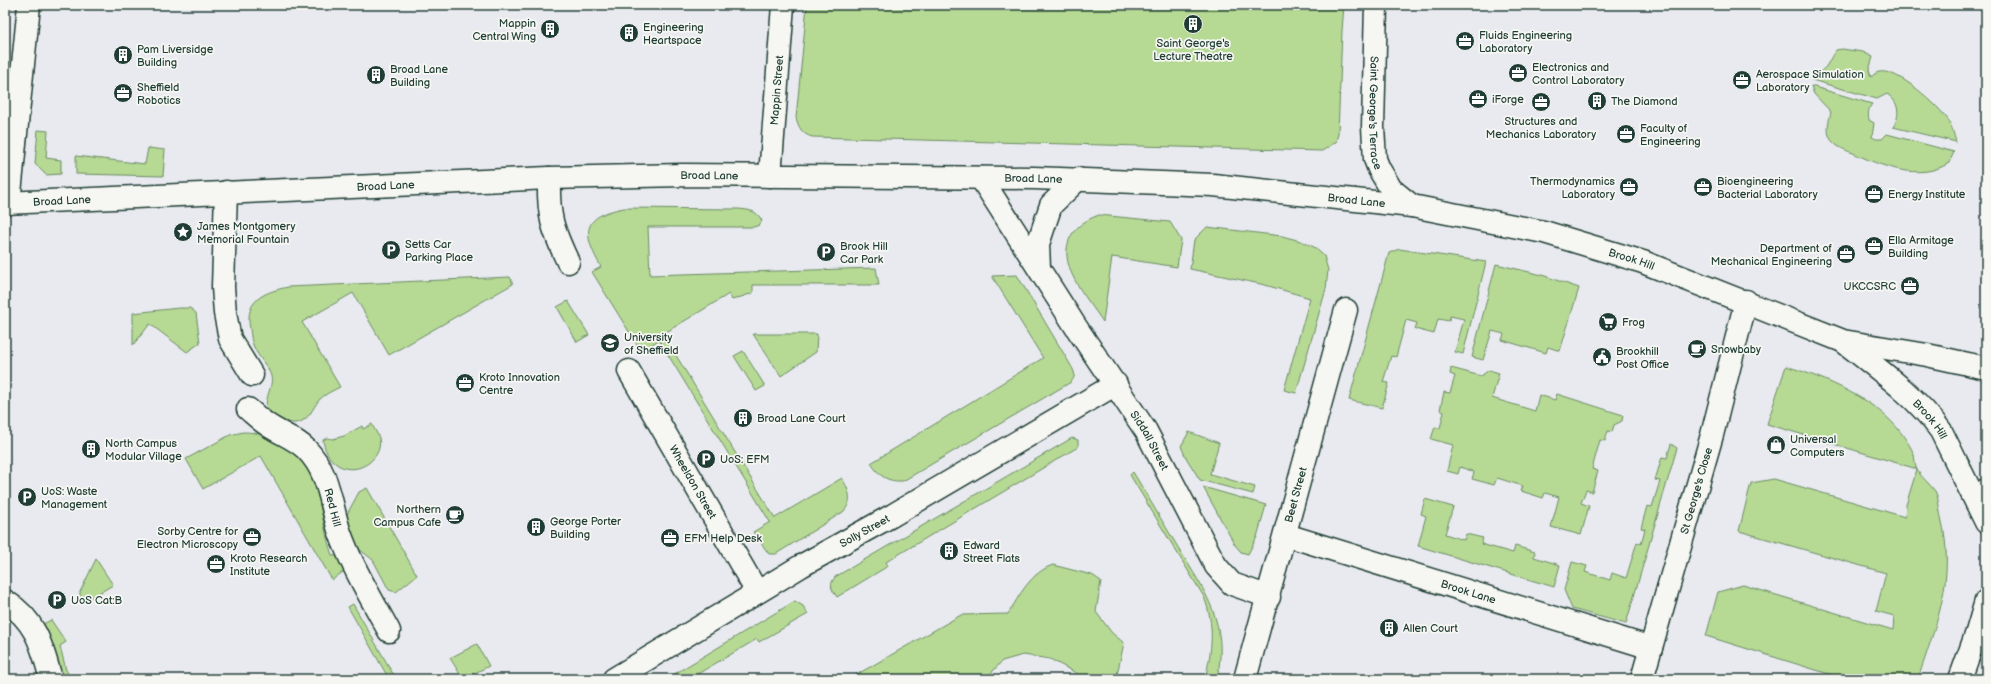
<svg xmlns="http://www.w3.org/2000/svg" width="1991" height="684" viewBox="0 0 1991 684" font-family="'Balsamiq Sans',sans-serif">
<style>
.green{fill:#b6d994;stroke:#6a8b64}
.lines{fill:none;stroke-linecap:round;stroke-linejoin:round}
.street-casing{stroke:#1f3d34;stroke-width:25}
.secondary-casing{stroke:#1f3d34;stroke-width:25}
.highway-casing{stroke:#1f3d34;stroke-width:25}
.street{stroke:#f6f6f2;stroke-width:22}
.secondary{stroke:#f6f6f2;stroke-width:22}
.highway{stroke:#f6f6f2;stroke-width:22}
.labels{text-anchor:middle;stroke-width:3.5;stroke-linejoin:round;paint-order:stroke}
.poi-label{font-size:11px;fill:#1f3d34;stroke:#f6f6f2;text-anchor:start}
.street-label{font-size:11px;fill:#1f3d34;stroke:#f6f6f2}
</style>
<rect width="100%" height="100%" fill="#e9eaf0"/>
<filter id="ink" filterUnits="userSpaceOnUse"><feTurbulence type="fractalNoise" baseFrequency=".025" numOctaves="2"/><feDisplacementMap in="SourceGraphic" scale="8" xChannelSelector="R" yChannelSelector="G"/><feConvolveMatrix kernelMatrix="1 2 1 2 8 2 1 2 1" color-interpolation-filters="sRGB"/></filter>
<g filter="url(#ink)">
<!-- green -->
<path class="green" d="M 807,5 L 1344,5 L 1342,31 L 1338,134 L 1336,142 L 1322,151 L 812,137 C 802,134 799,128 796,118 Z
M 1842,49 L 1863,52 L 1873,57 L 1869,70 L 1871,77 C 1873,75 1877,72 1879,72 C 1898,68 1939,106 1949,121 C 1952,127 1954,135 1956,142 L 1893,127 C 1901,115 1899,102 1887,94 L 1877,99 L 1812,80 C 1817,73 1823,71 1827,65 C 1830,60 1832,55 1836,50 Z
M 1811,86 L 1872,104 C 1868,109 1868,113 1869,120 L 1874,123 L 1872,137 L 1876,139 L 1882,139 L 1887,134 L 1954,152 L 1949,163 C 1920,182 1881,166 1853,153 C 1845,150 1834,146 1830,138 C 1826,130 1829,120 1831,112 L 1814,94 Z
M 38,130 L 48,131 L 46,158 L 61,160 L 61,174 L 46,175 L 35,164 Z
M 148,148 L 165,150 L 163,176 L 76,174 L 76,156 L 145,164 Z
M 624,208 L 738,209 C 749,210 757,210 762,221 L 759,225 L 754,227 L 648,227 L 650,275 L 876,268 L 879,285 L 753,285 L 753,293 L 732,300 L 729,294 L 663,334 L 775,518 L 842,478 C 849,490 854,501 843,512 L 776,554 L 769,554 L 753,532 L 770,522 L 659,340 L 641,351 L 592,272 L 601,267 C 582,233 581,216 624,208 Z
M 1099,215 L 1170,222 L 1181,240 L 1177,267 L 1112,257 L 1103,322 C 1087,297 1054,264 1072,234 C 1079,224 1088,219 1099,215 Z
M 1207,227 L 1282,236 L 1301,241 L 1314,247 L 1324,256 L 1328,270 L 1326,289 L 1296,393 L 1284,390 L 1310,298 L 1265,285 L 1190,269 L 1194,240 Z
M 1399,249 L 1486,262 L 1463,354 L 1455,352 L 1464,319 L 1450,316 L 1449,321 L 1438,319 L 1434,334 L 1415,329 L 1417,323 L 1406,320 L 1396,357 L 1391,356 L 1383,382 L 1389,383 L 1382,408 L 1349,400 L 1389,253 Z
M 1496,264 L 1542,275 L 1579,288 L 1560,351 L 1548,347 L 1546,353 L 1502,340 L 1504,334 L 1492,331 L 1483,360 L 1472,357 Z
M 1017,275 L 1070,364 C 1074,371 1077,375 1071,382 L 903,481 C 887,482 879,476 871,463 L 1043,358 L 992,276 Z
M 510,277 L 513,284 L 389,355 L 353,293 L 302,322 L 340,387 C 332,391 325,394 319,400 C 312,409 309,421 296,423 C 289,424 273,418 269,412 C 261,400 274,389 271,376 C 268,366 258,357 254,347 C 251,342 251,335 250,329 C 244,300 264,292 288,287 Z
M 568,301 L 589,335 L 577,342 L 557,307 Z
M 179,308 L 190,308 L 196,313 L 200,343 L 187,352 L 150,324 L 133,345 L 133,313 Z
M 753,334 L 817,334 L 816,352 L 781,376 Z
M 743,351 L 765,386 L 756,391 L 734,356 Z
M 1786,366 C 1825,378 1878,400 1902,434 C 1906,440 1912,448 1914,455 C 1915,460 1915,466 1917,470 C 1922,478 1930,484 1935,491 C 1939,498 1939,510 1941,517 C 1956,579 1937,621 1918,679 L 1845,679 L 1706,636 L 1718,592 L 1743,585 L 1893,630 L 1894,616 L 1876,611 L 1886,573 L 1739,531 L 1751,483 L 1774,479 L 1905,517 L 1906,505 L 1917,469 L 1767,424 Z
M 1451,368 L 1481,376 L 1489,370 L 1499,373 L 1492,398 L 1535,411 L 1539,395 L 1555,400 L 1557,394 L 1623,415 L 1622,421 L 1614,425 L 1612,432 L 1608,431 L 1605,441 L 1600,440 L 1592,469 L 1598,471 L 1592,492 L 1586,490 L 1581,503 L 1589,506 L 1581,535 L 1551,527 L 1559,497 L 1545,493 L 1543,498 L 1521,491 L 1523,486 L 1497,478 L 1494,485 L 1472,479 L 1474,472 L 1460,467 L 1458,474 L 1447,471 L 1453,445 L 1431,439 L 1435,427 L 1440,428 L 1444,412 L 1440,410 L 1444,392 L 1450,393 L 1455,376 L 1450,374 Z
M 372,424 C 374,429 378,434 379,438 C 385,460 350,483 330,458 C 326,452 324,447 323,440 L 327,438 L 333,439 L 344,436 L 362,426 L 363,429 Z
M 243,432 C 258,432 268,436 281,443 C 323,465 318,516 332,555 L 338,557 L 347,569 L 332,580 L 261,456 L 203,489 L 186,459 L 230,435 Z
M 1189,432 L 1219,443 L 1210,474 L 1255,487 L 1253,494 L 1200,480 L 1185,456 L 1181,446 Z
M 1072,438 L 1078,440 L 1078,447 L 886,562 L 888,566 L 837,597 C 831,589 829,585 835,577 Z
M 1671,444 L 1677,448 L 1626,624 L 1572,609 L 1564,590 L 1572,562 L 1587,566 L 1585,572 L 1610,580 L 1612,573 L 1626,578 L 1637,542 L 1641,544 L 1645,529 L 1641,528 L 1647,506 L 1652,507 L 1660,481 L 1655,480 L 1662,457 L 1667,458 Z
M 1133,472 C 1148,498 1164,523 1179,549 C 1206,593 1229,624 1217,679 L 1205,679 C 1212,650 1215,625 1204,597 L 1130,475 Z
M 1203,487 L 1266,505 L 1257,537 L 1248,554 L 1241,552 L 1235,545 Z
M 367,488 L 417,575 L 396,592 L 389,590 L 373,560 L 354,545 L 346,516 L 359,492 Z
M 1425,499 L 1453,507 L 1445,534 L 1464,540 L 1466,534 L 1483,538 L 1481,544 L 1513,553 L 1515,546 L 1535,552 L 1534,557 L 1560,565 L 1554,587 L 1418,546 L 1426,516 L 1421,514 Z
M 96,559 L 113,585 L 83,602 L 80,597 L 80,592 Z
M 1053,565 L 1092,575 L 1101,581 L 1096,612 L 1112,633 L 1124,643 L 1116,679 L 1087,679 L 1050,659 L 1023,655 L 1002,661 L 986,679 L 849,679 L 961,615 L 1008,614 C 1019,596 1031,572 1053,565 Z
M 795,601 L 803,606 L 808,614 L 759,642 L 757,639 L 689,679 L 666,679 Z
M 353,604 L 396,679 L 389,679 L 348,607 Z
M 51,620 L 66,642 L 60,646 L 66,670 L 72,679 L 57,679 L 41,625 Z
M 477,644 L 489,666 L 463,679 L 450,658 Z"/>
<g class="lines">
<defs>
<g id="street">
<path d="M 549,178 C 548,216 552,228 568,262"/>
<path id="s1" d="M 981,178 L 1076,327 L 1146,431 L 1216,566 L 1232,584 L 1269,597"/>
<path d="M 226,192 L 223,287 L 225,313 L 230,339 L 252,375"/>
<path d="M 9,203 L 29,5"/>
<path d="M 1039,268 L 1038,244 L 1051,205 L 1078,179"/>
<path id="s2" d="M 629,371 L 757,592"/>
<path id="s3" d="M 248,409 C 254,414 259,419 265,423 C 278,433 294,437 306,449 C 329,472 330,501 339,530 C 351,565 371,598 389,631"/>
<path id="s4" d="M 1286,535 L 1651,648"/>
<path d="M 5,601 C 36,620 42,646 51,679"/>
<path id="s5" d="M 614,679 L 801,566 L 893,515 L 1116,384"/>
<path id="s6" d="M 1245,679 L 1346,310"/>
<path id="s7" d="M 1642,679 L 1712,435 L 1746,301"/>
</g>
<g id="secondary">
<path id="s8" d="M 1376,5 L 1373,127 L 1375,159 L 1379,169 L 1391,189 L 1412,206"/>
<path id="s9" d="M 770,176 L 783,5"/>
<path id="s10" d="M 5,203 L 549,178 L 683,175 L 1034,178 L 1213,185 L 1412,206 L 1544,232 L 1643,262 L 1843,341 L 1927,355 L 1986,368"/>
<path id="s11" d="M 1844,342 C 1878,369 1915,395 1941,431 L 1986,522"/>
</g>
<path id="highway" d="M 1986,490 L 1986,514
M 1960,679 L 1977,632 L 1986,601"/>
</defs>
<!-- street casing -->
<use href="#street" class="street-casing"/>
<!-- secondary casing -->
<use href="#secondary" class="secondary-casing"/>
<!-- highway casing -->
<use href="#highway" class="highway-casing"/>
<!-- street -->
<use href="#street" class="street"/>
<!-- secondary -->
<use href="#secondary" class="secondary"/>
<!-- highway -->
<use href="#highway" class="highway"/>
</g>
</g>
<!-- icons -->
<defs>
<symbol id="building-disc" viewBox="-11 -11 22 22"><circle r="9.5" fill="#1f3d34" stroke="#f6f6f2"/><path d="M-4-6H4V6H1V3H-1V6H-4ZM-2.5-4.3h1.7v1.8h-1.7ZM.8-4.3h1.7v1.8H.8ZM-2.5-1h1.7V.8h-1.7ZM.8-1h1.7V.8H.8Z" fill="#fff"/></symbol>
<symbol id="office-disc" viewBox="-11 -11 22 22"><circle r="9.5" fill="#1f3d34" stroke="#f6f6f2"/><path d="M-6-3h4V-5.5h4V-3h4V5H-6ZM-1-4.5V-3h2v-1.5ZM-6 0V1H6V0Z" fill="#fff"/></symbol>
<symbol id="sight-disc" viewBox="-11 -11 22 22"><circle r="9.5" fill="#1f3d34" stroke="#f6f6f2"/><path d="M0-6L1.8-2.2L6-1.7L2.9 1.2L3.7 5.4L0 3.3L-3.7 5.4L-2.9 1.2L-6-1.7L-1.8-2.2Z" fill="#fff"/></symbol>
<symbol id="parking-disc" viewBox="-11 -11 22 22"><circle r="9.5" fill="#1f3d34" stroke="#f6f6f2"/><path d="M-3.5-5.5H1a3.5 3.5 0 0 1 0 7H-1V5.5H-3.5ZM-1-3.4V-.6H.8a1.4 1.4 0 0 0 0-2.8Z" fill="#fff"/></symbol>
<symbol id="supermarket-disc" viewBox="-11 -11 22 22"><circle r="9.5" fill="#1f3d34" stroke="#f6f6f2"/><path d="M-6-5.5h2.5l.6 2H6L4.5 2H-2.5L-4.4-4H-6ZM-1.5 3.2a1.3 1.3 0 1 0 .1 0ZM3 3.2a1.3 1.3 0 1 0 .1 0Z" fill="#fff"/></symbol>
<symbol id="university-disc" viewBox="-11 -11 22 22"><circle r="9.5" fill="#1f3d34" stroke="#f6f6f2"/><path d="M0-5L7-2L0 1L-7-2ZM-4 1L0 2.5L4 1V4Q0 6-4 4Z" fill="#fff"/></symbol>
<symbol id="cafe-disc" viewBox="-11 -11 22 22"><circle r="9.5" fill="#1f3d34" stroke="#f6f6f2"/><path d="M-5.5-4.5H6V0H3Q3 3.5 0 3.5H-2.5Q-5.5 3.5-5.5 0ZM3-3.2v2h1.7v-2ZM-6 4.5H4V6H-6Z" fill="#fff"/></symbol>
<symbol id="civic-disc" viewBox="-11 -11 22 22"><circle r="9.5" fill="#1f3d34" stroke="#f6f6f2"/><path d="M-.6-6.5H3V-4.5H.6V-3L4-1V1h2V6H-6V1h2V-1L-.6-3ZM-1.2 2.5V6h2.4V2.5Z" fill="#fff"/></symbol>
<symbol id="shop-disc" viewBox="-11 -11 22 22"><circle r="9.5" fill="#1f3d34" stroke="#f6f6f2"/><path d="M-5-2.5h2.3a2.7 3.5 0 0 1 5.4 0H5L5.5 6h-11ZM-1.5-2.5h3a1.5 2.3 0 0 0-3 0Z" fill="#fff"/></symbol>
</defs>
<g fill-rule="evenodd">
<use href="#building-disc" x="1182" y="13" width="22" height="22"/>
<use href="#building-disc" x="539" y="18" width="22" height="22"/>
<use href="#building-disc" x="618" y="22" width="22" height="22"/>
<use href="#office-disc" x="1454" y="30" width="22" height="22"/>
<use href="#building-disc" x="112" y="44" width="22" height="22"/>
<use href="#office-disc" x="1507" y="62" width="22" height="22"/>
<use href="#building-disc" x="365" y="64" width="22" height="22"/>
<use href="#office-disc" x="1731" y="69" width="22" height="22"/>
<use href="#office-disc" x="112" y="82" width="22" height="22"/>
<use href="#office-disc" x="1467" y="88" width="22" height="22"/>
<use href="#building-disc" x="1586" y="90" width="22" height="22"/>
<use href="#office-disc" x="1530" y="91" width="22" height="22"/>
<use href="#office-disc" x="1615" y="123" width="22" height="22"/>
<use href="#office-disc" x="1618" y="176" width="22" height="22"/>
<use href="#office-disc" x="1692" y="176" width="22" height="22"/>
<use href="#office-disc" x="1863" y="183" width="22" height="22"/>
<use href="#sight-disc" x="172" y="221" width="22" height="22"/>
<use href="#office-disc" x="1863" y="235" width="22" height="22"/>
<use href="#parking-disc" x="380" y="239" width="22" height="22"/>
<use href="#parking-disc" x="815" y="241" width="22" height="22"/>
<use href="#office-disc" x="1835" y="243" width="22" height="22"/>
<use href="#office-disc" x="1899" y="275" width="22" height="22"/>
<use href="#supermarket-disc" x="1597" y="311" width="22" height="22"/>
<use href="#university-disc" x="599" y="332" width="22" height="22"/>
<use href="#cafe-disc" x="1686" y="338" width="22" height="22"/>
<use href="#civic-disc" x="1591" y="346" width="22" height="22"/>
<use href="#office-disc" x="454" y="372" width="22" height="22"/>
<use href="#building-disc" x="732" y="407" width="22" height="22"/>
<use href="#shop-disc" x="1765" y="434" width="22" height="22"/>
<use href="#building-disc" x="80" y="438" width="22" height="22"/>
<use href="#parking-disc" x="695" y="448" width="22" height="22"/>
<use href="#parking-disc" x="16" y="486" width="22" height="22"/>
<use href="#cafe-disc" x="444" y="504" width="22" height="22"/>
<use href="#building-disc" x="525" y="516" width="22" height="22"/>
<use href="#office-disc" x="241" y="526" width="22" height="22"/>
<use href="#office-disc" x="659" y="527" width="22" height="22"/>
<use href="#building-disc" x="938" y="540" width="22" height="22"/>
<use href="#office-disc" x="205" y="553" width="22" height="22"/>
<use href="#parking-disc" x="46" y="589" width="22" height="22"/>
<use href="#building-disc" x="1378" y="617" width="22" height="22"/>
</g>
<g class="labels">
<!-- poi labels -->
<g class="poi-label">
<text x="536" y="27" text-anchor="end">Mappin<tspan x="536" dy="13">Central Wing</tspan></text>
<text x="643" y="31">Engineering<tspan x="643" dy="13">Heartspace</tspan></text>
<text x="1479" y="39">Fluids Engineering<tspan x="1479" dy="13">Laboratory</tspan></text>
<text x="1193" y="47" text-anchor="middle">Saint George's<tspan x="1193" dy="13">Lecture Theatre</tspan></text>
<text x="137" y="53">Pam Liversidge<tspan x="137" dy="13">Building</tspan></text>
<text x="1532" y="71">Electronics and<tspan x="1532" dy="13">Control Laboratory</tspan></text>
<text x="390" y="73">Broad Lane<tspan x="390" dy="13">Building</tspan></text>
<text x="1756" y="78">Aerospace Simulation<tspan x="1756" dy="13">Laboratory</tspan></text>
<text x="137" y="91">Sheffield<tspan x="137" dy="13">Robotics</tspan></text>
<text x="1492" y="103">iForge</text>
<text x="1611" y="105">The Diamond</text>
<text x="1541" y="125" text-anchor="middle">Structures and<tspan x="1541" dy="13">Mechanics Laboratory</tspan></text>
<text x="1640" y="132">Faculty of<tspan x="1640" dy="13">Engineering</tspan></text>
<text x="1615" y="185" text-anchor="end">Thermodynamics<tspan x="1615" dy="13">Laboratory</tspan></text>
<text x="1717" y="185">Bioengineering<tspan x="1717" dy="13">Bacterial Laboratory</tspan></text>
<text x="1888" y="198">Energy Institute</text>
<text x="197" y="230">James Montgomery<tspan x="197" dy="13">Memorial Fountain</tspan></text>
<text x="1888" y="244">Ella Armitage<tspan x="1888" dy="13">Building</tspan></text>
<text x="405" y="248">Setts Car<tspan x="405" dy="13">Parking Place</tspan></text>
<text x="840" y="250">Brook Hill<tspan x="840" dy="13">Car Park</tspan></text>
<text x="1832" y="252" text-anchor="end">Department of<tspan x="1832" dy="13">Mechanical Engineering</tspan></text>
<text x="1896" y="290" text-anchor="end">UKCCSRC</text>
<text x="1622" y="326">Frog</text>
<text x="624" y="341">University<tspan x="624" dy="13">of Sheffield</tspan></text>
<text x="1711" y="353">Snowbaby</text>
<text x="1616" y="355">Brookhill<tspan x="1616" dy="13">Post Office</tspan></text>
<text x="479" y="381">Kroto Innovation<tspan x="479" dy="13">Centre</tspan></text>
<text x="757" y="422">Broad Lane Court</text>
<text x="1790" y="443">Universal<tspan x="1790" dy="13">Computers</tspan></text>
<text x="105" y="447">North Campus<tspan x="105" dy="13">Modular Village</tspan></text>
<text x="720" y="463">UoS: EFM</text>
<text x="41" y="495">UoS: Waste<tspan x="41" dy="13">Management</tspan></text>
<text x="441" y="513" text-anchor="end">Northern<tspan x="441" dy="13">Campus Cafe</tspan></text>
<text x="550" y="525">George Porter<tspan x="550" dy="13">Building</tspan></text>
<text x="238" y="535" text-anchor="end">Sorby Centre for<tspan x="238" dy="13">Electron Microscopy</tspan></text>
<text x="684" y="542">EFM Help Desk</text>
<text x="963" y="549">Edward<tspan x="963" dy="13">Street Flats</tspan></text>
<text x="230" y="562">Kroto Research<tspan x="230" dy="13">Institute</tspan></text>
<text x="71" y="604">UoS Cat:B</text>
<text x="1403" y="632">Allen Court</text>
</g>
<!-- street labels -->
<g class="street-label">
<text dy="4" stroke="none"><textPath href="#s9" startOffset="86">Mappin Street</textPath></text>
<text dy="4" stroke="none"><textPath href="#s8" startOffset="108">Saint George's Terrace</textPath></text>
<text dy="4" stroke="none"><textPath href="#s10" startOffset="705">Broad Lane</textPath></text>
<text dy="4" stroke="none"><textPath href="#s10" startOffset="1029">Broad Lane</textPath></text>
<text dy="4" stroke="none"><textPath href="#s10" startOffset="381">Broad Lane</textPath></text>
<text dy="4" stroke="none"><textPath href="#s10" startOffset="57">Broad Lane</textPath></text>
<text dy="4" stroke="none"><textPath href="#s10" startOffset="1353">Broad Lane</textPath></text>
<text dy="4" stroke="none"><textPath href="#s10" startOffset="1635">Brook Hill</textPath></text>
<text dy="4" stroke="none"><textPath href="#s11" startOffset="116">Brook Hill</textPath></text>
<text dy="4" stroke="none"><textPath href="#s1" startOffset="312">Siddall Street</textPath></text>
<text dy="4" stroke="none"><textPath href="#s2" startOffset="128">Wheeldon Street</textPath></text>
<text dy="4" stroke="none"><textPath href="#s7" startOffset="196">St George's Close</textPath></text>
<text dy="4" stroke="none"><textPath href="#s6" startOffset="191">Beet Street</textPath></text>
<text dy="4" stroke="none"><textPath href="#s3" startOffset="136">Red Hill</textPath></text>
<text dy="4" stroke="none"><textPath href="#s5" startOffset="291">Solly Street</textPath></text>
<text dy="4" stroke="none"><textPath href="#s4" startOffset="191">Brook Lane</textPath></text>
</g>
</g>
<!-- margin -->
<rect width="1991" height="684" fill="none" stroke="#f6f6f2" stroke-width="20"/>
<rect x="10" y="10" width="1971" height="664" fill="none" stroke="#1f3d34" stroke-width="1.5" filter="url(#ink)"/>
</svg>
